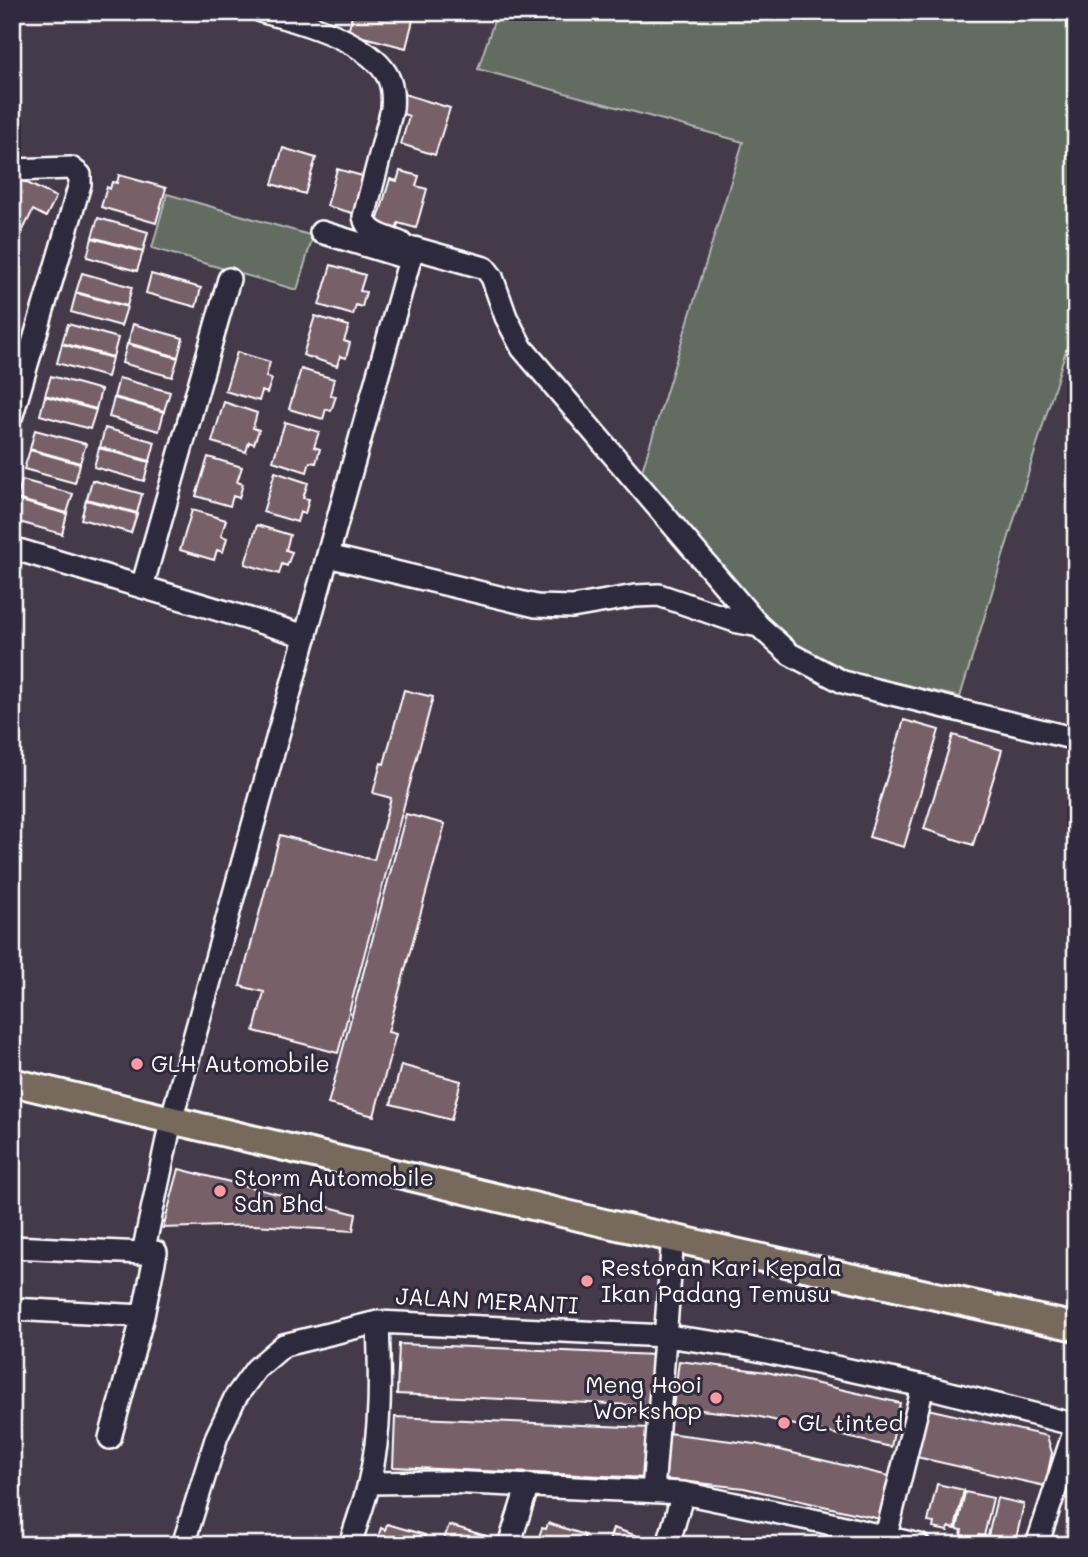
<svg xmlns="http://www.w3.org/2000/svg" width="1088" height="1557" viewBox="0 0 1088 1557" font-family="Mali,sans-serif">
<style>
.green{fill:#626c60;stroke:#b0b6b0;stroke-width:2}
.building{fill:#786069;stroke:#fff;stroke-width:2}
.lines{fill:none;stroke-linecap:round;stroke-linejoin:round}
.minor-casing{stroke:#fff;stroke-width:26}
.major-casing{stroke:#fff;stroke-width:32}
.minor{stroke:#2f2a3d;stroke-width:21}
.major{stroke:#77695c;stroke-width:26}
.poi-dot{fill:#ff9aa2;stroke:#2f2a3d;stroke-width:2.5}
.labels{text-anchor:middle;stroke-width:6;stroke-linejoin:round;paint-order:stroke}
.poi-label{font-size:23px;fill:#fff;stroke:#2f2a3d;text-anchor:start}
.street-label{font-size:23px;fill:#fff;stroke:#2f2a3d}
</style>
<rect width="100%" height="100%" fill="#453a4a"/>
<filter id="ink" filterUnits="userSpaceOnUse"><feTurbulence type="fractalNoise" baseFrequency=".0143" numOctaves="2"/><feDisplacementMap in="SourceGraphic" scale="14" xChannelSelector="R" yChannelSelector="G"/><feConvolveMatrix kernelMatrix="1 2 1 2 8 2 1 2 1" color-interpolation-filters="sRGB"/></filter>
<g filter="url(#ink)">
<!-- green -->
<path class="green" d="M 497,12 L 1076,12 L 1076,317 L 960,697 L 844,671 L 796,643 L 763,617 L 641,474 L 743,142 L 478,69 Z
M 167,194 L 313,236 L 297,290 L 152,248 Z"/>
<!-- building -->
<path class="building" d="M 353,12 L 415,12 L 406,48 L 348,33 Z
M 404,94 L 450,108 L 435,155 L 401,144 L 409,116 L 398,112 Z
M 283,148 L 316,158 L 305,194 L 272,184 Z
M 337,169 L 366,177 L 356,214 L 327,206 Z
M 400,171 L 419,176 L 416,186 L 427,189 L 416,228 L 398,223 L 395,235 L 375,229 L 390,179 L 397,181 Z
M 119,175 L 166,188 L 156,223 L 101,207 L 107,187 L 110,189 L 112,182 L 117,183 Z
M 21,180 L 56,197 L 46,217 L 33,210 L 13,250 L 12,197 Z
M 98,218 L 148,232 L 143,251 L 92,237 Z
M 92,238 L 143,252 L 137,271 L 87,257 Z
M 331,265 L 365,275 L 360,291 L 366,292 L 362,307 L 356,305 L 353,315 L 319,305 Z
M 82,273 L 132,287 L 127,306 L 76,292 Z
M 151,274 L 201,288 L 196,307 L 146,293 Z
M 76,293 L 127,307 L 121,326 L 71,312 Z
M 315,316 L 349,326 L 344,341 L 350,343 L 346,358 L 340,356 L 337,366 L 303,355 Z
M 68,324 L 118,338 L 113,357 L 62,343 Z
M 133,324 L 183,338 L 178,357 L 128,343 Z
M 62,344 L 112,358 L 107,377 L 57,363 Z
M 127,344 L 178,358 L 172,377 L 122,363 Z
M 237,352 L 270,362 L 266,377 L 272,379 L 267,393 L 262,391 L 259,401 L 225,391 Z
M 301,369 L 334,379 L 330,395 L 336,396 L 331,411 L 326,409 L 323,419 L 289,409 Z
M 51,376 L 101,390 L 96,409 L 45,395 Z
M 119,378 L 170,392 L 164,411 L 114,397 Z
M 45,396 L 96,410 L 90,429 L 40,415 Z
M 114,398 L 164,412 L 159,431 L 109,417 Z
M 224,402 L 257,413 L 253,428 L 259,430 L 254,444 L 249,442 L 246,452 L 212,442 Z
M 285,422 L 319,432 L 314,447 L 320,449 L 316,463 L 310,462 L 307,472 L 273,461 Z
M 105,428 L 155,442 L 150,461 L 100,447 Z
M 35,430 L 86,444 L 80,463 L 30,449 Z
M 99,448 L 149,462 L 144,481 L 94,467 Z
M 30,450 L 80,464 L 75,483 L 24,469 Z
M 208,457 L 242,467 L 237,482 L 243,484 L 239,498 L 233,496 L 230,506 L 196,496 Z
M 275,472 L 308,483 L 303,498 L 309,499 L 305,514 L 300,512 L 297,522 L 263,512 Z
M 22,480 L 73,494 L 67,513 L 17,499 Z
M 92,480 L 142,494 L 137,513 L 87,499 Z
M 17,500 L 67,514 L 62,534 L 12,520 Z
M 86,500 L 137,514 L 131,533 L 81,519 Z
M 192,510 L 226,520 L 221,536 L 227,538 L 223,552 L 217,550 L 214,560 L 180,550 Z
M 257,525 L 290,535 L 286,550 L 292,552 L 287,566 L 282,564 L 279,574 L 245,564 Z
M 404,690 L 433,697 L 338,1053 L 254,1031 L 264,992 L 240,986 L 280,835 L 374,860 L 391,798 L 373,793 L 381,763 L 384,764 Z
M 904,720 L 939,730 L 904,847 L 869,837 Z
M 953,735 L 1002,750 L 973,845 L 924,829 Z
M 406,814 L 445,824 L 388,1032 L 396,1034 L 374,1116 L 328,1104 Z
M 401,1065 L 461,1081 L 451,1120 L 391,1104 Z
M 179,1169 L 356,1214 L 353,1231 L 254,1225 L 163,1228 Z
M 399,1344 L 655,1355 L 652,1406 L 397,1394 Z
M 679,1361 L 767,1372 L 900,1403 L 891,1447 L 756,1416 L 673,1407 Z
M 923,1408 L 1047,1436 L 1052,1453 L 1045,1486 L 912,1456 Z
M 395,1417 L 650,1428 L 648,1478 L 393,1467 Z
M 667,1433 L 755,1444 L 889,1476 L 880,1519 L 744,1488 L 662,1479 Z
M 937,1484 L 964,1490 L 955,1529 L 949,1527 L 948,1531 L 933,1528 L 934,1523 L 928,1522 Z
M 965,1492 L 993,1498 L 984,1536 L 978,1535 L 977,1539 L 961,1535 L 962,1530 L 957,1529 Z
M 997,1498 L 1024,1504 L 1015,1543 L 1009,1541 L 1009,1545 L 1005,1545 L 993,1542 L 994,1537 L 988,1536 Z
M 548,1523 L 585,1535 L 582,1545 L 537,1543 L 542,1528 L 546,1529 Z
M 387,1524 L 425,1535 L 422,1545 L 376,1544 L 381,1528 L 385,1530 Z
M 449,1525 L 486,1536 L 484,1542 L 487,1545 L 442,1545 Z
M 613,1528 L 650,1540 L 649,1545 L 608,1545 Z"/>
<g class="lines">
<defs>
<path id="minor" d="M 263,12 C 299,21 370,41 388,77 C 393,87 393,98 392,109 L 364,217 C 367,234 386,237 401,243
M 12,170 L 71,168 L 80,175 L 80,184 L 12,415
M 321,232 L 410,259 L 414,248 L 485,268 L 492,277 L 506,317 L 522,348 L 759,626 L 790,654 L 843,682 L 1076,739
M 12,548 L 306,636
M 328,556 L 536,606 L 572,607 L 635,596 L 659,595 L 738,622 L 759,626
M 142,587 L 229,279
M 12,1247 L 143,1253 L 171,1121 L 410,259
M 12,1309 L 143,1316
M 110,1438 L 143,1316 L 156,1252
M 369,1483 L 446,1482 L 683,1493 L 823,1522 L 919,1545
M 653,1491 L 673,1237
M 886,1536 L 923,1386
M 183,1545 L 217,1436 L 235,1398 L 256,1369 L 284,1345 L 378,1322 L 666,1336 L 739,1346 L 923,1386 L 1076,1425
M 350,1545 C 356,1524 364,1504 369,1483 C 382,1431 380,1376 378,1322
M 509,1545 L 528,1485
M 668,1545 L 683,1493
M 1037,1545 L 1076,1426"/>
<path id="major" d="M 12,1082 L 604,1223 L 1076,1327"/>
</defs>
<!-- minor casing -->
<use href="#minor" class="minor-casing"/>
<!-- major casing -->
<use href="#major" class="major-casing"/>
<!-- minor -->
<use href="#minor" class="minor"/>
<!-- major -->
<use href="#major" class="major"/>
</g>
</g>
<!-- markers -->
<g class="poi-dot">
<circle cx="137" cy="1064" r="7"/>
<circle cx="220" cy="1191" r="7"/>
<circle cx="587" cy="1281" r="7"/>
<circle cx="716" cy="1398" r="7"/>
<circle cx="784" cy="1423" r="7"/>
</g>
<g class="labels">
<!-- poi labels -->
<g class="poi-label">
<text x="151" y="1072">GLH Automobile</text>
<text x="234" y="1186">Storm Automobile<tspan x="234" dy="26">Sdn Bhd</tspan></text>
<text x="601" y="1276">Restoran Kari Kepala<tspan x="601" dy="26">Ikan Padang Temusu</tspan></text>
<text x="702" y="1393" text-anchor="end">Meng Hooi<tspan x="702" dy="26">Workshop</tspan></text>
<text x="798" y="1431">GL tinted</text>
</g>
<!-- street labels -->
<g class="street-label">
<text transform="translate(487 1301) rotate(3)" y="8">JALAN MERANTI</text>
</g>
</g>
<!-- margin -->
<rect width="1088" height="1557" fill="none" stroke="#2f2a3d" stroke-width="42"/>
<rect x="21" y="21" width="1046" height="1515" fill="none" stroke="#fff" stroke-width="2.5" filter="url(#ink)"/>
</svg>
